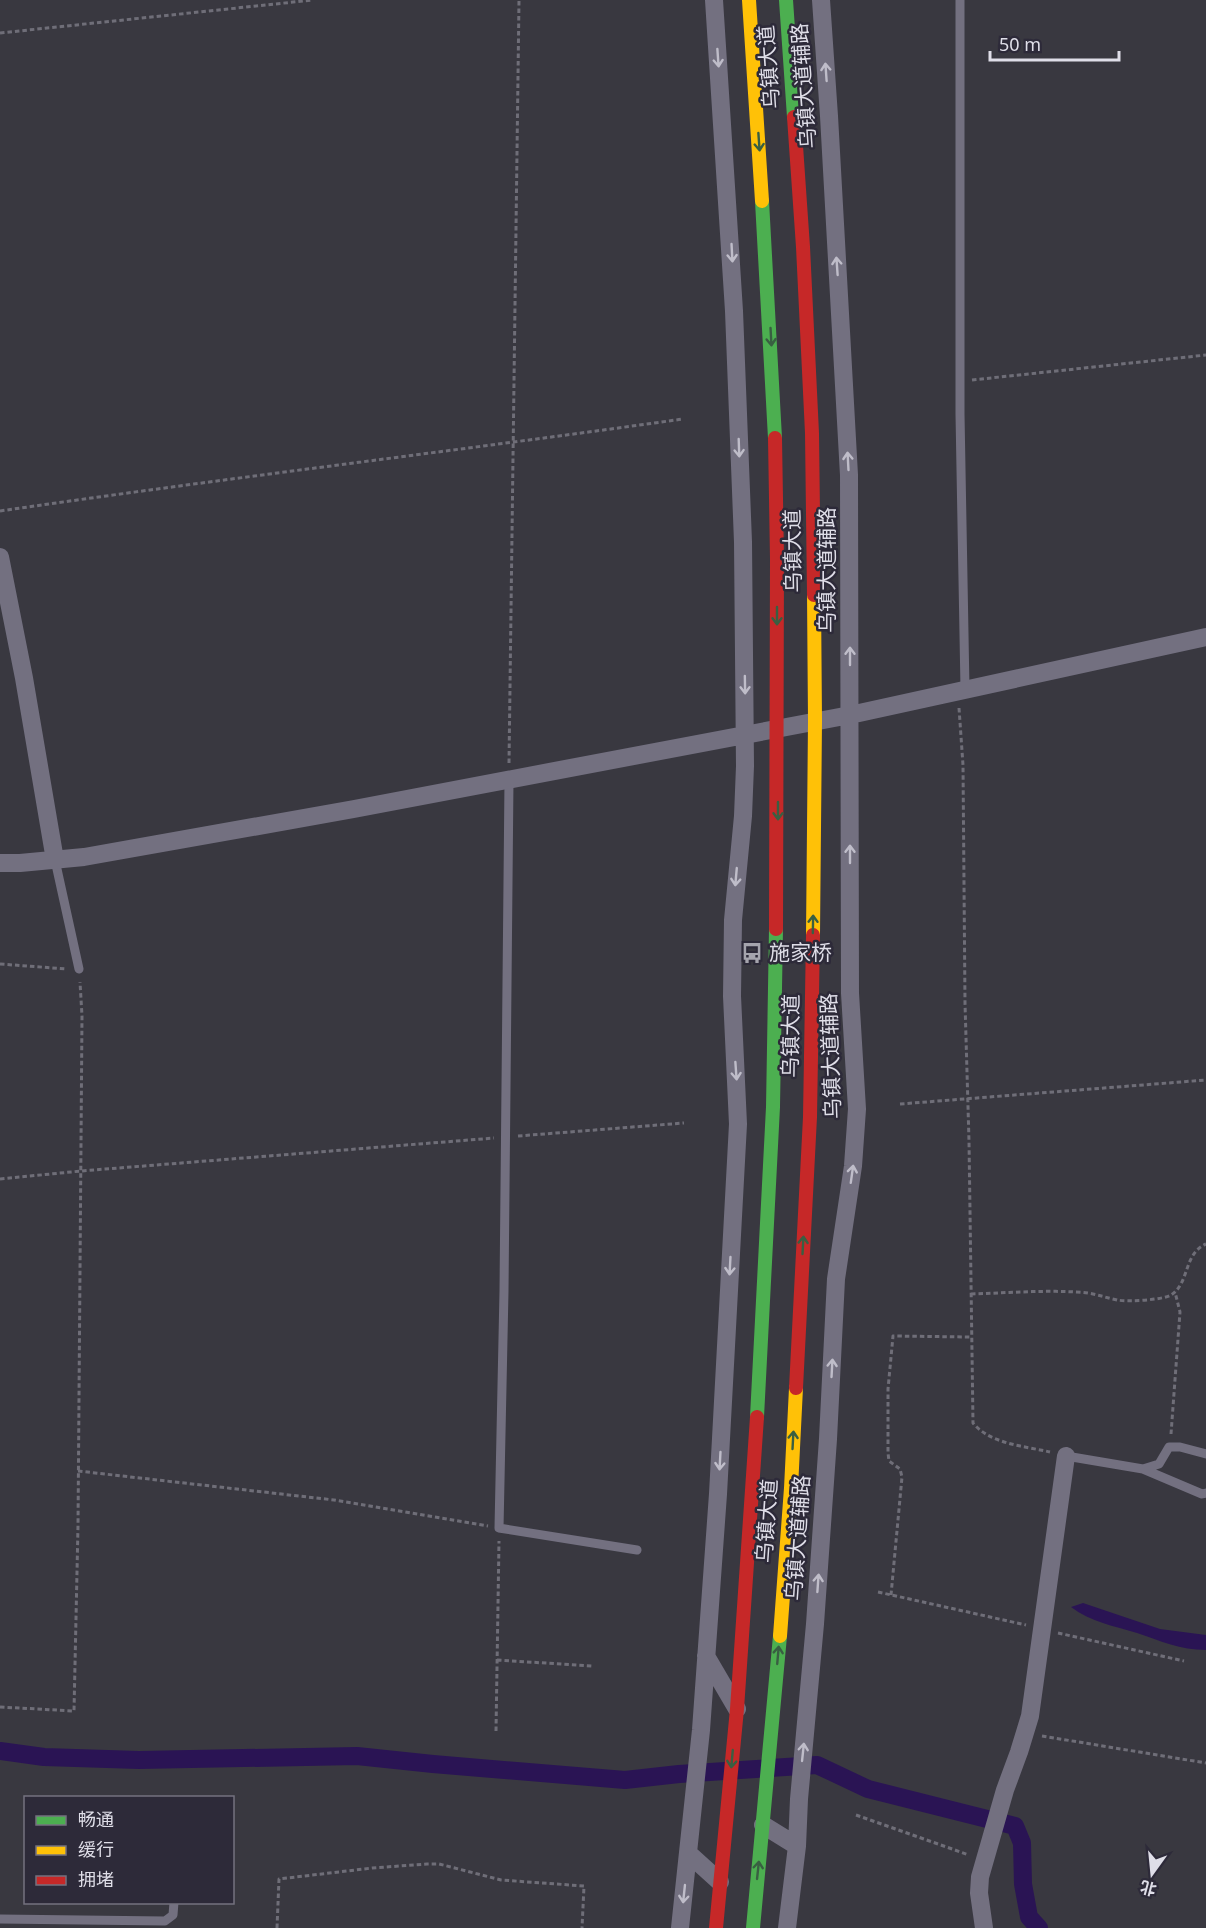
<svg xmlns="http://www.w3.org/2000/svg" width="1206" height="1928" viewBox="0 0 1206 1928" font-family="'Noto Sans','Noto Sans SC',sans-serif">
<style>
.water{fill:#2a1454}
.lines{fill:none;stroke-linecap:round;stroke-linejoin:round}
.canal{stroke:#2a1454;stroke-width:18}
.path{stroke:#6f6e78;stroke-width:3;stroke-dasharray:4.5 3;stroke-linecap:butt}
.lane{stroke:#737080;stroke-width:9}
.street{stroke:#737080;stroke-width:18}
.fast{stroke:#4caf50;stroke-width:14}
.slow{stroke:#ffc107;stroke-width:14}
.jam{stroke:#c62828;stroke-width:14}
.oneway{stroke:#bfbdc9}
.oneway2{stroke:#395f42}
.labels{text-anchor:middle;stroke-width:5;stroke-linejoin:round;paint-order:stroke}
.street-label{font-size:21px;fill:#dfdee8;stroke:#2d2a39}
.poi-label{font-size:21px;fill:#dfdee8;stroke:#2d2a39;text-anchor:start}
</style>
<rect width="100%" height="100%" fill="#393840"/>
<!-- water -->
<path class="water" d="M 1083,1603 L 1160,1629 L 1206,1635 L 1206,1650 C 1180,1650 1161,1641 1137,1633 C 1114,1626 1091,1622 1071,1607 Z"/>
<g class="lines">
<!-- canal -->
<path class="canal" d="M 0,1751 L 44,1757 L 139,1760 L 357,1756 L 433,1764 L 625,1780 L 679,1774 L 817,1765 L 868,1789 L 1015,1826 L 1022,1843 L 1023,1884 L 1029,1917 L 1039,1928"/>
<!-- path -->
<path class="path" d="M 0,33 L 313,0
M 972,380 L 1206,355
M 0,511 C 227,478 455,451 683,419
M 959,708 L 963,765 L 965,1003 L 969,1141 L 973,1423 C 990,1444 1024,1446 1050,1452
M 509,763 L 519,0
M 0,964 L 67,969
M 900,1104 L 1206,1080
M 518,1136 L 684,1123
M 0,1179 L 81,1171 L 494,1138
M 971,1294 C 1006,1293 1041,1290 1076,1292 C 1091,1292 1103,1297 1117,1300 C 1128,1302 1162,1300 1171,1295 C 1190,1283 1183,1254 1206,1244
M 1171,1434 L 1180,1312 L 1175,1292
M 78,1471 L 334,1500 L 488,1526
M 878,1592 L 1026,1625
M 891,1595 L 902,1477 L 900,1469 L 889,1461 L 888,1453 L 888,1389 L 893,1336 L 970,1337
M 1058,1633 L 1184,1661
M 497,1660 L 592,1666
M 0,1707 L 74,1711 L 78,1526 L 82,1016 L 80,982
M 496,1731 L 499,1541
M 1042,1736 L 1206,1763
M 856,1815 L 969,1855
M 277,1928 L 279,1879 L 372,1868 L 427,1864 L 439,1864 L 501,1880 L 584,1886 L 582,1928"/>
<!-- lane -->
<path class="lane" d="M 960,0 L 960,414 L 965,689
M 509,780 L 504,1291 L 499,1528 L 637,1550
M 55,860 L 79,969
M 1066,1456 L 1143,1469 L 1159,1464 L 1169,1447 L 1180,1447 L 1206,1454
M 1143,1469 L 1202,1494 L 1206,1493
M 0,1919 L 165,1921 L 173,1915 L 174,1902"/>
<!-- street -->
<path class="street" d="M 0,557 L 24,678 L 55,860
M 0,863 L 20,863 L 84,857 L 354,809 L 850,715 L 1206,637
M 706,1656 L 737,1709
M 763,1825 L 797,1846
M 688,1853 L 720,1882
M 680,1928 L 701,1730 L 718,1494 L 738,1124 L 732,996 L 733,920 L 743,816 L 745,766 L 743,542 L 734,311 L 714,0
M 787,1928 L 797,1846 L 799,1799 L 815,1624 L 828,1439 L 836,1279 L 853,1166 L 857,1109 L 850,993 L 849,475 L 829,116 L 821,0
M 984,1928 L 979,1893 L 980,1877 L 1005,1790 L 1019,1752 L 1030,1716 L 1066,1456"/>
<!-- fast -->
<path class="fast" d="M 786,0 L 794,117
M 762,201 L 775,438
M 757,1417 L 773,1107 L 776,929
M 753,1928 L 780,1636"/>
<!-- slow -->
<path class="slow" d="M 749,0 L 762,201
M 813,935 L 815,721 L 814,595
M 780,1636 L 791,1488 L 796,1388"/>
<!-- jam -->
<path class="jam" d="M 794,117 L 803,247 L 812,433 L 814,595
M 775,438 L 777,559 L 776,929
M 796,1388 L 810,1117 L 813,935
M 716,1928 L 737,1709 L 757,1417"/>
</g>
<!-- one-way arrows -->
<defs><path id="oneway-shaft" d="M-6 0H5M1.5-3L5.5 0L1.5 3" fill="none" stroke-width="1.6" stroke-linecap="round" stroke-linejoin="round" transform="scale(1.5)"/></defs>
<g class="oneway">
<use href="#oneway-shaft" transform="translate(718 58) rotate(86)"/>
<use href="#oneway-shaft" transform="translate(826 72) rotate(-94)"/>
<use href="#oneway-shaft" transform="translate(732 253) rotate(87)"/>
<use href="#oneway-shaft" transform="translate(837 266) rotate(-94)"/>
<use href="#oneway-shaft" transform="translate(739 448) rotate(88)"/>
<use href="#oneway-shaft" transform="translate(848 461) rotate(-93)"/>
<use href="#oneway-shaft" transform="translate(850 656) rotate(-90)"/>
<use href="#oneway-shaft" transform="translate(745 685) rotate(89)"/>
<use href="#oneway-shaft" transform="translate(850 854) rotate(-90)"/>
<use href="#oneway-shaft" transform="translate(736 877) rotate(95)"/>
<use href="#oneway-shaft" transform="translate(736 1071) rotate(86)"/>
<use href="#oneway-shaft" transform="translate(852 1174) rotate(-82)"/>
<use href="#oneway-shaft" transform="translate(730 1266) rotate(93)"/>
<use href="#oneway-shaft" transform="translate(832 1368) rotate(-87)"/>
<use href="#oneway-shaft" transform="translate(720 1461) rotate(93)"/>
<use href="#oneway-shaft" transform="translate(818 1583) rotate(-86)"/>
<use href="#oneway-shaft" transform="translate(803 1752) rotate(-84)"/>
<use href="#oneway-shaft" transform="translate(684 1894) rotate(96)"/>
</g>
<g class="oneway2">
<use href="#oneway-shaft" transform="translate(759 142) rotate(86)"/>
<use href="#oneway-shaft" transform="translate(771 337) rotate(87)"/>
<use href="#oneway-shaft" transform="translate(777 616) rotate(90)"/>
<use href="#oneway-shaft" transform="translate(778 811) rotate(90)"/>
<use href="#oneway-shaft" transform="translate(813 924) rotate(-89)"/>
<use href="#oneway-shaft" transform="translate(803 1245) rotate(-87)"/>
<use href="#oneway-shaft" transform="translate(793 1440) rotate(-87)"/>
<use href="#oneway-shaft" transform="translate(778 1655) rotate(-85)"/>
<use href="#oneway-shaft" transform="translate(732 1759) rotate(95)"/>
<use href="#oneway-shaft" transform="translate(758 1870) rotate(-84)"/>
</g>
<!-- icons -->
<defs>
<symbol id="bus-bare" viewBox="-9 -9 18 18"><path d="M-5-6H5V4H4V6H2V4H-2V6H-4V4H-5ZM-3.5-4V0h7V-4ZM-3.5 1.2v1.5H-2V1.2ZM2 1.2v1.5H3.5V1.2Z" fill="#a5a4ad" stroke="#2d2a39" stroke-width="2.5" paint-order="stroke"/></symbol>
</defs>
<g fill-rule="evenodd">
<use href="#bus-bare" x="737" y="938" width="30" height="30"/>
</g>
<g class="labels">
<!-- street labels -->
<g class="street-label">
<text transform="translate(769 67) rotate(-94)" y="7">乌镇大道</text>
<text transform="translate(804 86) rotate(-94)" y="7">乌镇大道辅路</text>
<text transform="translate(793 551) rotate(-91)" y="7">乌镇大道</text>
<text transform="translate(827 570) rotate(-90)" y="7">乌镇大道辅路</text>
<text transform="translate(791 1036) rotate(-89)" y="7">乌镇大道</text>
<text transform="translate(831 1056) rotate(-92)" y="7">乌镇大道辅路</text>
<text transform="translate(767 1521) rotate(-86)" y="7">乌镇大道</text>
<text transform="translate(798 1538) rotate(-86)" y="7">乌镇大道辅路</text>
</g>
<!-- poi labels -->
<g class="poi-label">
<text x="769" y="960">施家桥</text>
</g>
</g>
<!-- legend -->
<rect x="24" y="1796" width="210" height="108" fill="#2d2a39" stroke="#74727f" stroke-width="1.5"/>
<rect x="36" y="1816" width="30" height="9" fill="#4caf50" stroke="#74727f" stroke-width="1.5"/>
<text x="78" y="1826" font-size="18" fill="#dfdee8">畅通</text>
<rect x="36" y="1846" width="30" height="9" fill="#ffc107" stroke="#74727f" stroke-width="1.5"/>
<text x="78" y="1856" font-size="18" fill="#dfdee8">缓行</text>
<rect x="36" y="1876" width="30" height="9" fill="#c62828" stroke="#74727f" stroke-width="1.5"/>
<text x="78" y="1886" font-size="18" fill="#dfdee8">拥堵</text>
<!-- north arrow -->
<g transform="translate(1152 1874) rotate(195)" stroke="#2d2a39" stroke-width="4.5" paint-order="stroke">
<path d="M0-4.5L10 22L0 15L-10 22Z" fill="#dfdee8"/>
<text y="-9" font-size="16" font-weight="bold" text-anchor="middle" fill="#dfdee8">北</text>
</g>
<!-- scale -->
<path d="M990 51v9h129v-9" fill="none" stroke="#dfdee8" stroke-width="3"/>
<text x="999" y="51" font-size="18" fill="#dfdee8" stroke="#2d2a39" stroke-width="4.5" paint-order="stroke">50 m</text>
</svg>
